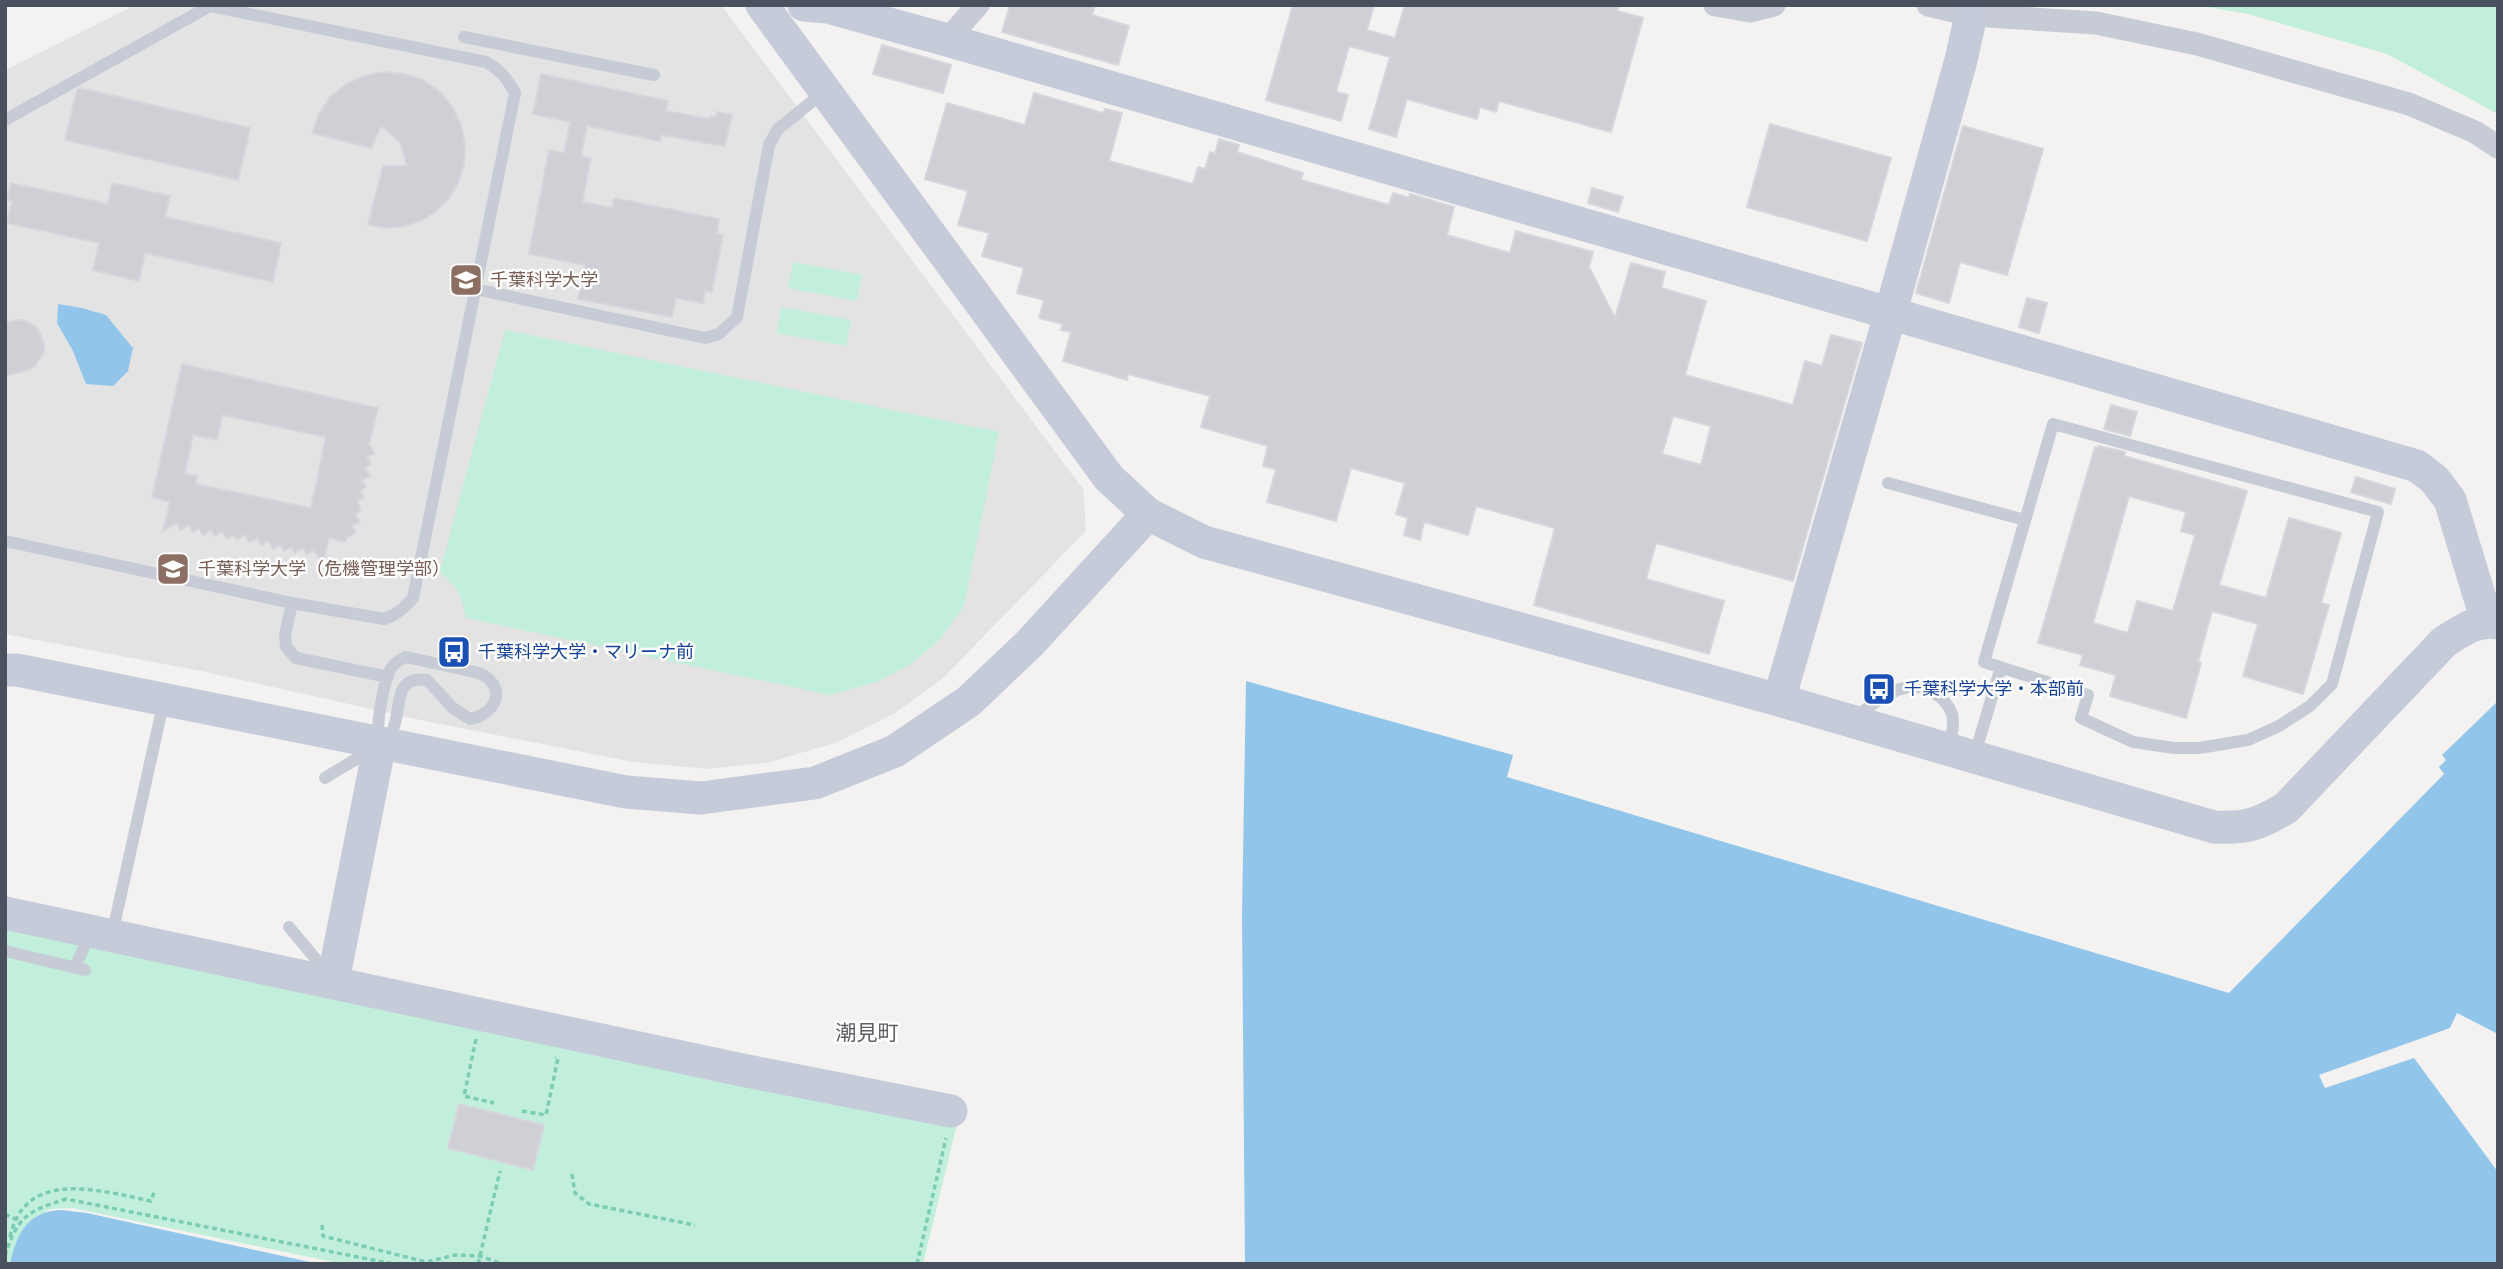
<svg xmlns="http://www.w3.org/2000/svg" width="2503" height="1269" viewBox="0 0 2503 1269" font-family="'Asap Condensed','Noto Sans JP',sans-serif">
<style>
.education{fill:#e4e3e3}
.green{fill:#c2efdc}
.water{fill:#91c6ea}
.building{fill:#ced0d5;stroke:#d6d6dc;stroke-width:2;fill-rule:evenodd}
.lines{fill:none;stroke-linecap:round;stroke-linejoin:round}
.path{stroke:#7bccb4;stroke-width:3.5;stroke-dasharray:5 3.5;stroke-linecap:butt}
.lane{stroke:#c6cbd5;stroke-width:12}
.street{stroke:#c6cbd5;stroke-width:23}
.secondary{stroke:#c5cbd9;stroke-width:33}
.labels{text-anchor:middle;stroke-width:5;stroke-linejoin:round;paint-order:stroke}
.education-label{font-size:18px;fill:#785e54;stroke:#fff;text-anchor:start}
.transit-label{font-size:18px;fill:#164399;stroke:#fff;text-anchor:start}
.quarter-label{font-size:21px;fill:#5e6066;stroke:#fff}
</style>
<rect width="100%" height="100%" fill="#f4f2f1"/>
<!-- education -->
<path class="education" d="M 135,5 L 721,5 L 1083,489 L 1086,531 L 943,678 L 895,713 L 835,743 L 770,762 L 708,769 L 633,762 L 425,721 L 206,672 L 5,634 L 5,70 Z"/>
<!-- green -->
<path class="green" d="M 2195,5 L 2498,5 L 2498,114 L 2387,54 L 2248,14 Z
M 793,262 L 862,275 L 857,301 L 788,288 Z
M 781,307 L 851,320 L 846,346 L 777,333 Z
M 505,330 L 999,432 L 964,606 L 941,638 L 911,664 L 879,681 L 830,695 L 466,618 L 459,592 L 440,571 Z
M 5,926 L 957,1124 L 923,1264 L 343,1264 L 72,1208 L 50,1209 L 34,1222 L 19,1264 L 5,1264 Z"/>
<!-- water -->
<path class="water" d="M 58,304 L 82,308 L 106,315 L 133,348 L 128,371 L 113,386 L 86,384 L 73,351 L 57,323 Z
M 1246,681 L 1513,755 L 1507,777 L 2229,993 L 2444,774 L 2439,767 L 2446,760 L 2442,755 L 2498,701 L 2498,1034 L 2457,1013 L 2450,1028 L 2319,1075 L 2325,1088 L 2414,1058 L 2498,1172 L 2498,1264 L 1245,1264 L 1242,915 Z
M 61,1210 L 87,1213 L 319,1264 L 10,1264 C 17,1233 27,1212 61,1210 Z"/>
<!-- building -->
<path class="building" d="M 1010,5 L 1095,5 L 1092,15 L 1129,26 L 1118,65 L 1002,32 Z
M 1293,5 L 1374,5 L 1367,30 L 1395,38 L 1405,5 L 1619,5 L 1617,11 L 1643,18 L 1611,132 L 1499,101 L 1496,112 L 1480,107 L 1477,119 L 1407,99 L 1396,137 L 1369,129 L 1390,57 L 1349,46 L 1336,92 L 1348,95 L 1341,121 L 1266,100 Z
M 882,45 L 951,65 L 943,93 L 873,74 Z
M 384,72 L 404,74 L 423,80 L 439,91 L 452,106 L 461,125 L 465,144 L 464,164 L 458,183 L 449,198 L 436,211 L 422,220 L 405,226 L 388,228 L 368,225 L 383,166 L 407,166 L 400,142 L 381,126 L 371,148 L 312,133 L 319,114 L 330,97 L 346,84 L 364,76 Z
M 541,74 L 668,101 L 666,111 L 709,119 L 710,116 L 716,117 L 717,112 L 732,115 L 725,146 L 661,135 L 660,141 L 587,126 L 581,156 L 591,158 L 582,202 L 612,208 L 614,198 L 719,219 L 717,234 L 723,235 L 712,292 L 705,290 L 703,303 L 676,298 L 672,317 L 578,299 L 585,265 L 529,254 L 549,150 L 564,153 L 570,122 L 533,114 Z
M 80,88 L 250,128 L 238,180 L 65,140 L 77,90 Z
M 1034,93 L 1103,113 L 1105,109 L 1122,113 L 1109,161 L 1193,184 L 1198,167 L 1205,169 L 1210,152 L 1215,154 L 1219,139 L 1239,145 L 1237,152 L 1303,173 L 1301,180 L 1389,205 L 1393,193 L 1409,198 L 1410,194 L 1454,207 L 1447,235 L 1510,253 L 1516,231 L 1593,252 L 1589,267 L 1615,318 L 1631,263 L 1665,272 L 1661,288 L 1706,301 L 1685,375 L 1793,405 L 1805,361 L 1822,366 L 1831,335 L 1862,343 L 1793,581 L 1656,543 L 1646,579 L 1724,601 L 1709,654 L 1534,605 L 1555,528 L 1476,506 L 1468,535 L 1424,522 L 1420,540 L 1404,535 L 1408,518 L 1396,514 L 1405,483 L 1351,468 L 1336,521 L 1267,502 L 1276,469 L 1263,466 L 1268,446 L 1201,427 L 1210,396 L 1128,374 L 1127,380 L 1063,361 L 1071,332 L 1061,330 L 1063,324 L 1039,318 L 1044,300 L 1017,293 L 1024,268 L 982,256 L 989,233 L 958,225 L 968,191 L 925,179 L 947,103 L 1025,125 ZM 1673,416 L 1711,426 L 1701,465 L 1662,454 Z
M 1770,124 L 1891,158 L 1867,241 L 1747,207 Z
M 1963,126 L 2043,149 L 2007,275 L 1960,262 L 1949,303 L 1916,293 Z
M 11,183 L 108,204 L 112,183 L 170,196 L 165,217 L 281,243 L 273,282 L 145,253 L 139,281 L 93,270 L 99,243 L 7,223 L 12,201 L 7,200 Z
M 1592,188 L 1623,197 L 1618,212 L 1588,203 Z
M 2027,298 L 2047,303 L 2039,333 L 2019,327 Z
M 16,320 L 24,320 L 38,329 L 44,344 L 44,352 L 35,366 L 28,370 L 5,376 L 5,323 Z
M 182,364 L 378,408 L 369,444 L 374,453 L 367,457 L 371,464 L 365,468 L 370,476 L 362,480 L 366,487 L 360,491 L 364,498 L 357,502 L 361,510 L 355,514 L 360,522 L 352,526 L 356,532 L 347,538 L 345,542 L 329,538 L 323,564 L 314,550 L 307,555 L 303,548 L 295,553 L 291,547 L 284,551 L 280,545 L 273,549 L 268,541 L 262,545 L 257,538 L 249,542 L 245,535 L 237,540 L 234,535 L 227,539 L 222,531 L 215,536 L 211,530 L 203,535 L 199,528 L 193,532 L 188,525 L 181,530 L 177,523 L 163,531 L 170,502 L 152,497 ZM 222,415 L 326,437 L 311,508 L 195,484 L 197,476 L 185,474 L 193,435 L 217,440 Z
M 2111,405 L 2137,412 L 2130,436 L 2104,429 Z
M 2099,446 L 2125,452 L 2124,456 L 2247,491 L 2219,585 L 2266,598 L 2289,518 L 2341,533 L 2321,603 L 2329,605 L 2303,694 L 2243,676 L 2258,624 L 2212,611 L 2198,662 L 2201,663 L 2186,718 L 2110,696 L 2116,675 L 2080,665 L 2083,655 L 2038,643 L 2095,447 L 2098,448 ZM 2129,496 L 2186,512 L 2181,531 L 2195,535 L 2173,611 L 2137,601 L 2128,633 L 2093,623 Z
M 2356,477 L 2395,489 L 2391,504 L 2351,492 Z
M 459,1104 L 544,1125 L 533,1170 L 448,1148 Z"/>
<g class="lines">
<!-- path -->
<path class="path" d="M 476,1039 L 464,1096 L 494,1103
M 522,1111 L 546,1115 L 558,1058 L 555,1057
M 572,1174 L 575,1193 L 589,1204 L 695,1225
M 5,1214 L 15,1219
M 322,1225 L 323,1236 L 426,1262 L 455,1255 L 480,1256 L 502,1264
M 10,1237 C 25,1167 101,1191 151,1201 L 154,1192
M 5,1256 C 17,1217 27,1211 66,1199 L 393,1264
M 478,1264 L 500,1171
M 917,1264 L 946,1138"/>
<!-- lane -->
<path class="lane" d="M 464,37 L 654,75
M 5,120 L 210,6 L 486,62 C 500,70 507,78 515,93 L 413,598 C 404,608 397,615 384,619 L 292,603 L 5,541
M 475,289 L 705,338 L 719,334 L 737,317 L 769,145 L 778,129 L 825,91
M 2053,424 L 2378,512 L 2332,684 L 2310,706 L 2279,726 L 2248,740 L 2199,748 L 2174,748 L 2133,742 L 2081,718 L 2088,695 L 1984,662 Z
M 1888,483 L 2025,520
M 292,603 L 285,635 L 286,647 L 296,658 L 388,677
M 1855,717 C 1871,706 1888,691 1908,687 C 1925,684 1946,697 1952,714 C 1955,725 1951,737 1948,747
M 1974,757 L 2001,667
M 325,778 C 340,768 384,745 392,731 C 403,711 391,675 427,680 L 453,708 L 470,719 C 498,714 507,685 479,673 L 406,657 C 399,660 392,664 389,672 C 383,686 376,725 379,739
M 289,927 L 329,975
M 112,935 L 164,700
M 5,951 L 85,970
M 75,968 L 90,933"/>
<!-- street -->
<path class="street" d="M 1715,5 L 1750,11 L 1774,5
M 1928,5 L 1971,15 L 2096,23 L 2197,44 L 2409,104 L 2475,132 L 2498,147
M 947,40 L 978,5"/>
<!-- secondary -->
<path class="secondary" d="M 762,5 L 1109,478 L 1148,514 L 1204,542 L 1779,700 L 2214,827 C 2246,829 2259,824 2286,808 L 2444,642 C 2461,631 2477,619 2498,623
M 804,5 L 828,7 L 947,40 L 2417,466 L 2434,479 L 2450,500 L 2487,621
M 5,670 L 17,670 L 626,792 L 701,798 L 815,783 L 895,751 L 969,701 L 1030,643 L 1148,514
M 1779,700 L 1890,315 L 1961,60 L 1971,15
M 5,913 L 742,1070 L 951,1111
M 333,981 L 380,743"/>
</g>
<!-- icons -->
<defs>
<symbol id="university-square" viewBox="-11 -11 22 22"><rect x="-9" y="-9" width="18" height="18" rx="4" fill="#8d6e63" stroke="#fff"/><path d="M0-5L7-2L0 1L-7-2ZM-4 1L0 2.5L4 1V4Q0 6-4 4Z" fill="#fff"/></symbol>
<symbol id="bus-square" viewBox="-11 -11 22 22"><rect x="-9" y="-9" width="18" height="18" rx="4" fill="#1a4fb4" stroke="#fff"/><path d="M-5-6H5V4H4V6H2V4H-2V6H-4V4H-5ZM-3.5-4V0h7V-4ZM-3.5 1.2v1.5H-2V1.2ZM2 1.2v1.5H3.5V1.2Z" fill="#fff"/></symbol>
</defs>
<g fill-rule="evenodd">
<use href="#university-square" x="447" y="261" width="38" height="38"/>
<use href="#university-square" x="154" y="550" width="38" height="38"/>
<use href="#bus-square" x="435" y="633" width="38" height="38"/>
<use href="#bus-square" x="1860" y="670" width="38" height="38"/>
</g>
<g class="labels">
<!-- education labels -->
<g class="education-label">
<text x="490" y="286">千葉科学大学</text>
<text x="198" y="575">千葉科学大学（危機管理学部）</text>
</g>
<!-- transit labels -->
<g class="transit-label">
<text x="478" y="658">千葉科学大学・マリーナ前</text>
<text x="1904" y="695">千葉科学大学・本部前</text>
</g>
<!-- quarter labels -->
<g class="quarter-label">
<text x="867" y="1040">潮見町</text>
</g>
</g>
<!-- border -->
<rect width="2503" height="1269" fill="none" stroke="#4a515e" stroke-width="14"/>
</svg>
